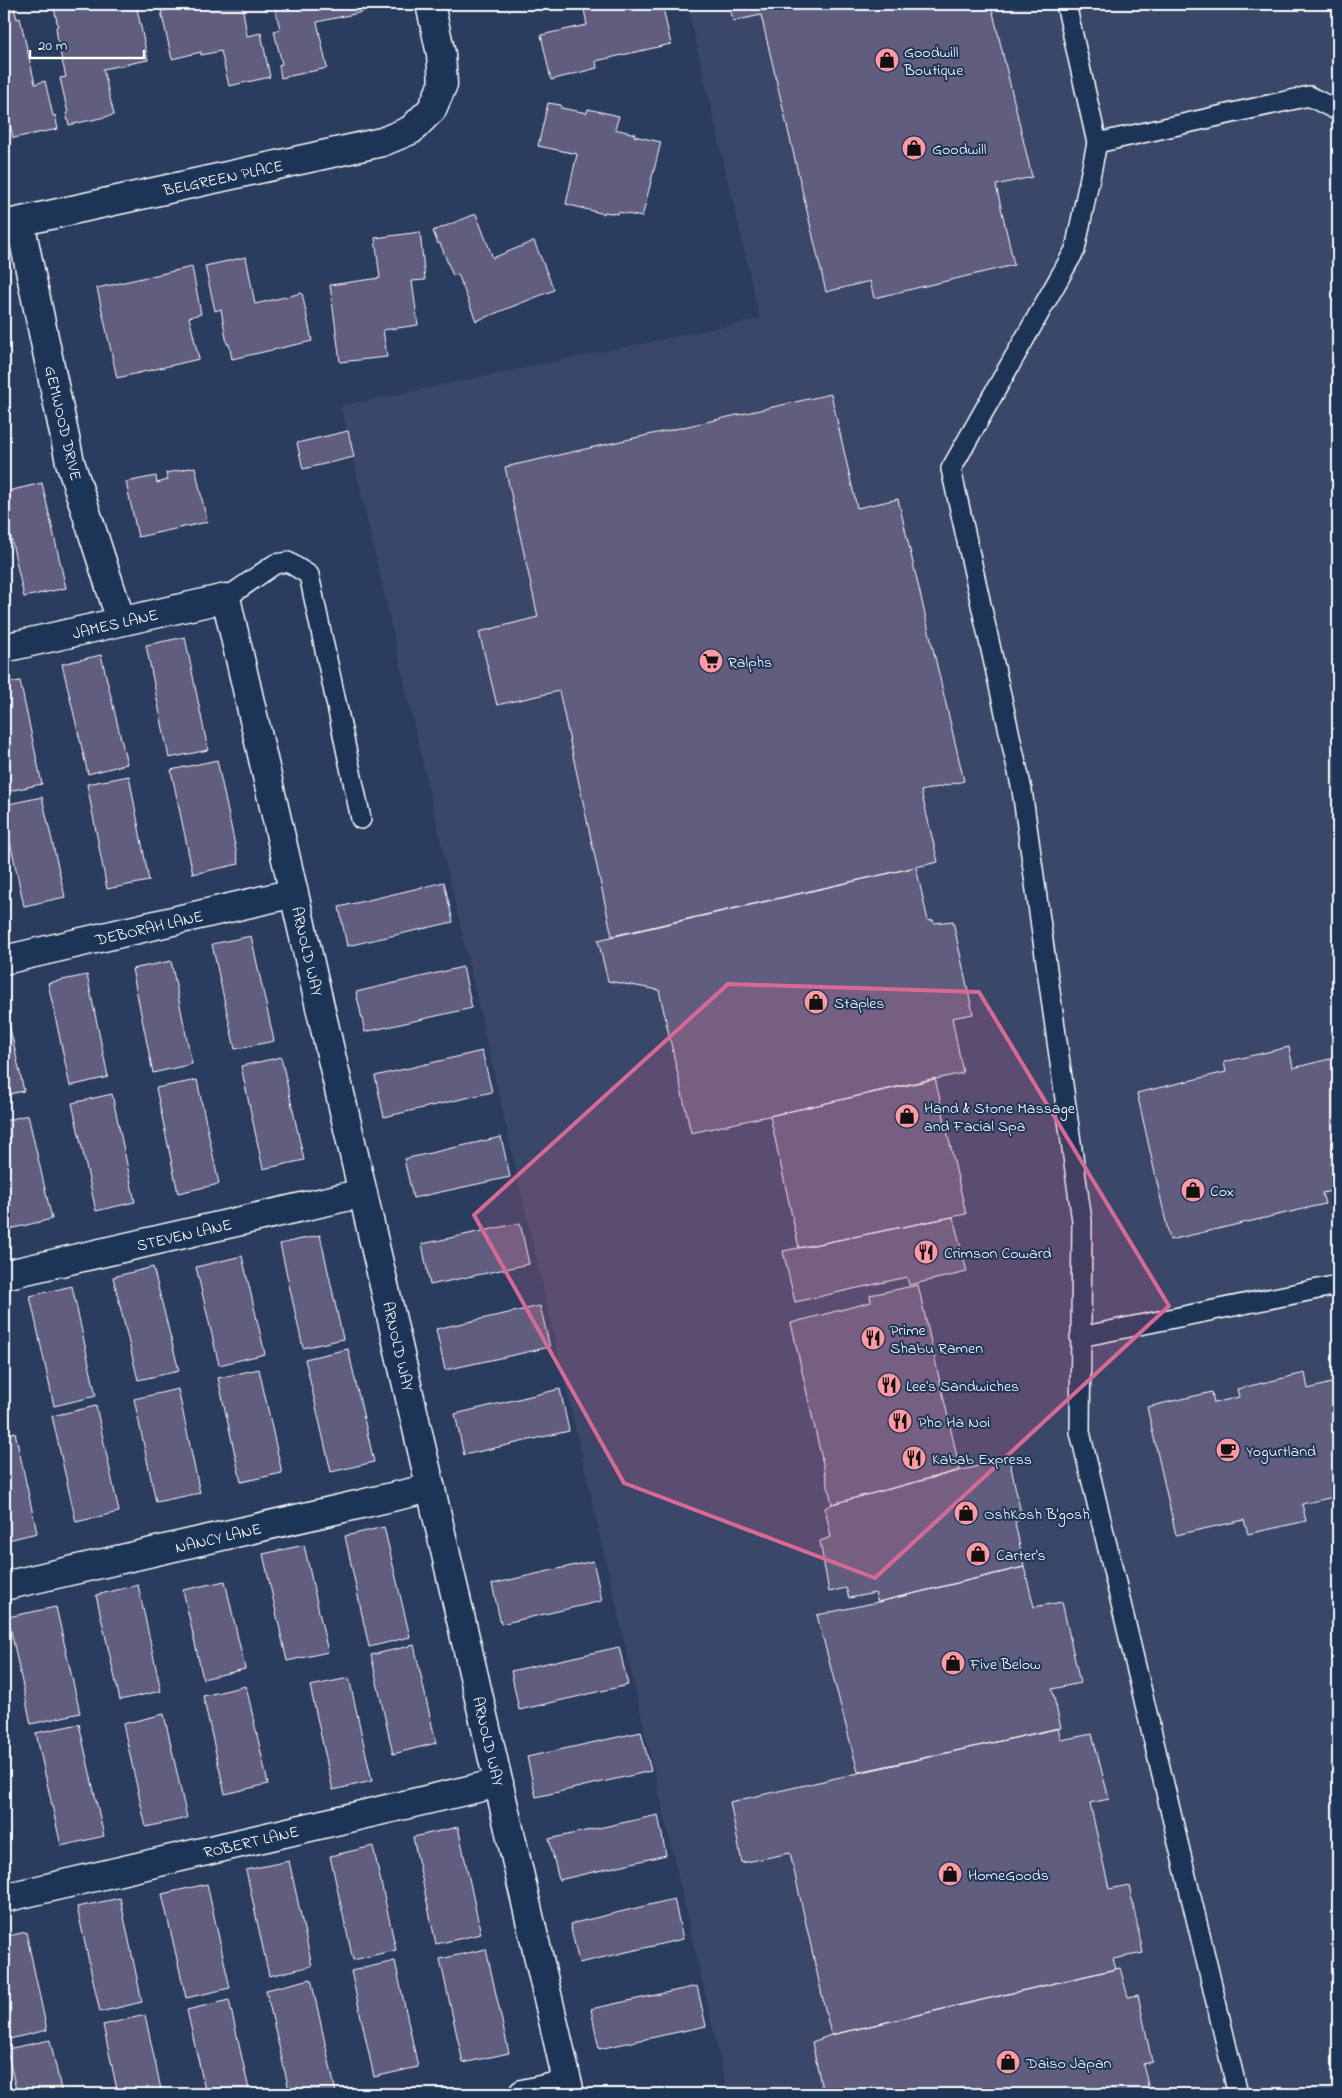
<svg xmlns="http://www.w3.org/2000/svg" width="1342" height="2098" viewBox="0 0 1342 2098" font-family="'Indie Flower',sans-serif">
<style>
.built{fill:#3a4768}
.building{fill:#605d7e;stroke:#fff}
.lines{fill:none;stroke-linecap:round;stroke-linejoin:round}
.service-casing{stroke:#fff;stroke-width:22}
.minor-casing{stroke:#fff;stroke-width:31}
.tertiary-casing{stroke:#fff;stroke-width:31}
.service{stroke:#1d3557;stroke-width:19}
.minor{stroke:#1d3557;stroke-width:28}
.tertiary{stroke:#1d3557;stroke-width:28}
.marked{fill:#d76994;fill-opacity:0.2;stroke:#d76994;stroke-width:4;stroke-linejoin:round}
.labels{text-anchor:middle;stroke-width:4;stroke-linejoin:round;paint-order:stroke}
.poi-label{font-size:16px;fill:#fff;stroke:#1d3557;text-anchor:start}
.street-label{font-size:16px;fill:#fff;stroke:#1d3557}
</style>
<rect width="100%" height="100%" fill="#2a3d5f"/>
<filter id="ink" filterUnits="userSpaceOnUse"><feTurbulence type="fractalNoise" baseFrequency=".02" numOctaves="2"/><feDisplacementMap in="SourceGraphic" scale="10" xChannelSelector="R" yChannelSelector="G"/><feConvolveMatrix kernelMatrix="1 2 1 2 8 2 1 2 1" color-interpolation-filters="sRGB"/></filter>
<g filter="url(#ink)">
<!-- built -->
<path class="built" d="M 687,4 L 1338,4 L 1338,2094 L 728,2094 L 341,406 L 760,319 Z"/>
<!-- building -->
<path class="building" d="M 4,4 L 13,4 L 17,19 L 20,18 L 35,84 L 45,81 L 53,116 L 55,115 L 58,129 L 13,138 L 5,100 L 4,100 Z
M 53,4 L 136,4 L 148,60 L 103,69 L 114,115 L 69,125 L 66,113 L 68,113 L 60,78 L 66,77 L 58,43 L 56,27 L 58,26 Z
M 192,4 L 242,4 L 247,36 L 261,33 L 270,77 L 229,86 L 221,51 L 201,55 L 201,52 L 172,59 L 161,11 Z
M 274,4 L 361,4 L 363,12 L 317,22 L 327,68 L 281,78 L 279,65 L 282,64 L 274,31 L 280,29 Z
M 583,4 L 645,4 L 646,8 L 662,4 L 671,44 L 596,61 L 597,68 L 551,80 L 541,35 L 587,25 Z
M 729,4 L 991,4 L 1032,177 L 996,185 L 1014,265 L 874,298 L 870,281 L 826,292 L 761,15 L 733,21 Z
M 548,103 L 561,105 L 561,108 L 587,113 L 588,109 L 619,116 L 615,129 L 635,134 L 634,136 L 661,142 L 642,217 L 618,212 L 618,214 L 604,212 L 604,214 L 566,204 L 577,154 L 538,146 Z
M 476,214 L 493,258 L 534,241 L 554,290 L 476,321 L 458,274 L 453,276 L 440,243 L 438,244 L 433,231 Z
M 420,232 L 425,280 L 412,281 L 418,325 L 383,330 L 387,357 L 340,362 L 330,285 L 380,278 L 375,238 Z
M 246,257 L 255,304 L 302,293 L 312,341 L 232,359 L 229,344 L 227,344 L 221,309 L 215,311 L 205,266 Z
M 192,267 L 201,314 L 189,317 L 199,359 L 117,378 L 97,288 Z
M 831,394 L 857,508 L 898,499 L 964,781 L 921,791 L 938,862 L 612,936 L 559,691 L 497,705 L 479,632 L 538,617 L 505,467 Z
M 348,431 L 354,457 L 303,469 L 297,443 Z
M 195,467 L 207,522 L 138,537 L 126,482 L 156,476 L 157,483 L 168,480 L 166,473 Z
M 42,483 L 66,588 L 24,597 L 4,506 L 4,492 Z
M 185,637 L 208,750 L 169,758 L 146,645 Z
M 101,655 L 127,764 L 88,774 L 62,664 Z
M 20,681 L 42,784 L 4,792 L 4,684 Z
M 217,760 L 239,864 L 193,874 L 171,770 Z
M 129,776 L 149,881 L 107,889 L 87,784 Z
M 42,797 L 65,897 L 24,906 L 4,814 L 4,805 Z
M 916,867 L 928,921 L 933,920 L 934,923 L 953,921 L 973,1014 L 952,1018 L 963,1073 L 691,1133 L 659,990 L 608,981 L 598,940 Z
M 444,882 L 453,922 L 347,946 L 339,907 Z
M 251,936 L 274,1041 L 235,1049 L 212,944 Z
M 171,961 L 192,1064 L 153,1073 L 132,969 Z
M 463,967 L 472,1008 L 365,1032 L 356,992 Z
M 87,975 L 108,1077 L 70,1086 L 48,983 Z
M 4,1001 L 24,1091 L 4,1095 Z
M 1289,1047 L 1293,1068 L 1338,1057 L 1338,1190 L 1322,1193 L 1325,1204 L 1170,1240 L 1137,1093 L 1226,1072 L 1224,1062 Z
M 482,1051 L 492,1092 L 384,1117 L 375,1076 Z
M 281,1057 L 304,1160 L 263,1169 L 241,1066 Z
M 935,1078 L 966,1214 L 799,1248 L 770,1116 Z
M 197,1080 L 219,1184 L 178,1193 L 156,1088 Z
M 112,1094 L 135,1202 L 96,1211 L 72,1103 Z
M 28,1115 L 52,1219 L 10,1229 L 4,1200 L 4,1121 Z
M 501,1137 L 510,1177 L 413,1198 L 404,1159 Z
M 953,1217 L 967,1272 L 909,1285 L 907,1277 L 795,1302 L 783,1251 Z
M 520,1223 L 529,1264 L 430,1285 L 422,1244 Z
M 320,1235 L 343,1339 L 303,1348 L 280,1244 Z
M 242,1256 L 265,1354 L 219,1365 L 196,1267 Z
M 153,1267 L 179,1371 L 138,1380 L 113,1277 Z
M 918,1285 L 960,1470 L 832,1504 L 791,1323 L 871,1302 L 870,1295 Z
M 72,1286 L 96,1396 L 54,1406 L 30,1296 Z
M 540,1306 L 550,1347 L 445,1370 L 436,1329 Z
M 348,1349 L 374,1462 L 331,1472 L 305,1359 Z
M 259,1369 L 282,1473 L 241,1482 L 218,1378 Z
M 1305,1373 L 1308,1389 L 1335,1382 L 1338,1397 L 1338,1496 L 1302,1504 L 1306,1521 L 1248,1534 L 1244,1520 L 1176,1535 L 1147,1407 L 1212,1392 L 1214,1403 L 1239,1397 L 1237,1389 Z
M 4,1387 L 10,1414 L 4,1415 Z
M 178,1389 L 200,1493 L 156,1502 L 134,1399 Z
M 560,1389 L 569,1431 L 464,1455 L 455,1414 Z
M 96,1406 L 119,1512 L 76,1522 L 52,1416 Z
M 15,1432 L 37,1533 L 4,1541 L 4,1435 Z
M 1009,1458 L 1022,1518 L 1015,1522 L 1024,1567 L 878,1602 L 875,1593 L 849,1598 L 846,1588 L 829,1592 L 820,1541 L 831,1537 L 825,1508 L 832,1504 Z
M 384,1527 L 410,1637 L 369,1647 L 345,1536 Z
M 304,1545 L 328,1652 L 287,1661 L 263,1554 Z
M 593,1561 L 602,1601 L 501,1624 L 492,1584 Z
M 1024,1567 L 1034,1607 L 1062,1602 L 1080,1683 L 1052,1689 L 1061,1728 L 858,1772 L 817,1615 L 878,1602 Z
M 225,1581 L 245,1669 L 203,1679 L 183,1590 Z
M 138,1585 L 161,1691 L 120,1700 L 96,1595 Z
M 56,1607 L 80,1713 L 31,1724 L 8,1617 Z
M 414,1645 L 436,1743 L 393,1754 L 371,1655 Z
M 619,1647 L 628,1685 L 519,1710 L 511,1671 Z
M 349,1678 L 372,1781 L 333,1790 L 310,1686 Z
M 246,1686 L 268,1784 L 225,1794 L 203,1696 Z
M 164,1714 L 187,1818 L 146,1827 L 123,1724 Z
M 79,1724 L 104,1836 L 61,1846 L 36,1733 Z
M 1058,1728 L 1061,1740 L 1092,1734 L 1109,1799 L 1090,1803 L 1109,1889 L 1129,1885 L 1143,1953 L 1113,1959 L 1116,1969 L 831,2035 L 790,1853 L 742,1863 L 730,1802 Z
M 641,1732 L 651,1771 L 536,1797 L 527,1757 Z
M 658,1815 L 666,1855 L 559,1880 L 549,1839 Z
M 458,1827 L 481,1934 L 436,1944 L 413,1837 Z
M 373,1846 L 396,1950 L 353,1960 L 330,1856 Z
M 289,1861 L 312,1966 L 269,1976 L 246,1870 Z
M 207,1884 L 230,1988 L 186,1998 L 162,1894 Z
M 120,1898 L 142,2002 L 100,2012 L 77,1907 Z
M 674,1899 L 683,1939 L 579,1963 L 570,1924 Z
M 26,1932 L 47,2030 L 5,2040 L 4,1937 Z
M 486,1949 L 509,2053 L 463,2063 L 440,1959 Z
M 395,1961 L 418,2067 L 374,2077 L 351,1971 Z
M 1120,1968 L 1128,1997 L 1138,1995 L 1152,2062 L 1143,2064 L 1150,2094 L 823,2094 L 812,2042 L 831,2035 Z
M 311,1979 L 336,2093 L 290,2094 L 266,1990 Z
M 697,1986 L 706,2026 L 599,2049 L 591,2009 Z
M 229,2000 L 250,2094 L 206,2094 L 187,2010 Z
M 145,2015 L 162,2094 L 118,2094 L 103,2025 Z
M 50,2040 L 62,2094 L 17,2094 L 7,2049 Z"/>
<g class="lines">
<defs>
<path id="service" d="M 1066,4 L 1097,143 L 1075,250 L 951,469 L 1022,790 L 1082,1221 L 1080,1432 L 1238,2094
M 1097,143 L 1309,96 L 1338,111
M 226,598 L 275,564 L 288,562 L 309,575 L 361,819
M 1080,1337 L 1338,1285"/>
<path id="minor" d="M 20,222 L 70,462 L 121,621
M 4,225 L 382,142 L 411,130 L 432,109
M 4,648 L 226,598 L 570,2094
M 4,960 L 294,893
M 4,1275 L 363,1193
M 4,1586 L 431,1488
M 4,1898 L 499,1783
M 523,2094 L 568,2084"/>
<path id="tertiary" d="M 430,4 L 441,54 L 443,84 L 432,109"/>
</defs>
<!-- service casing -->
<use href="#service" class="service-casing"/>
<!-- minor casing -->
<use href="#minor" class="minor-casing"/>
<!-- tertiary casing -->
<use href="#tertiary" class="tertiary-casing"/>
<!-- service -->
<use href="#service" class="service"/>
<!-- minor -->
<use href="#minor" class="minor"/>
<!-- tertiary -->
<use href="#tertiary" class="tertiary"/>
</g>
</g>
<!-- marked area -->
<path class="marked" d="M 728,984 L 979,992 L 1169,1306 L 875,1578 L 624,1483 L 474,1215 Z"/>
<!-- icons -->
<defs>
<symbol id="shop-disc" viewBox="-11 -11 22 22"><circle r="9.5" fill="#ff9aa2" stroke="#1d3557"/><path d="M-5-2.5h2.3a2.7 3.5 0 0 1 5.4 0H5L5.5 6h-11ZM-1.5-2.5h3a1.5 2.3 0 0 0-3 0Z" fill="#111"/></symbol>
<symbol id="supermarket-disc" viewBox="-11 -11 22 22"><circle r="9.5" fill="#ff9aa2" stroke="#1d3557"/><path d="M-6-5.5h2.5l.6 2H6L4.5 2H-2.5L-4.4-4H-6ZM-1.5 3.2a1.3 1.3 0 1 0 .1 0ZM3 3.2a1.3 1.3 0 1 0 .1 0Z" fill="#111"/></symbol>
<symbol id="restaurant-disc" viewBox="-11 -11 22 22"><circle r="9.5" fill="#ff9aa2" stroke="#1d3557"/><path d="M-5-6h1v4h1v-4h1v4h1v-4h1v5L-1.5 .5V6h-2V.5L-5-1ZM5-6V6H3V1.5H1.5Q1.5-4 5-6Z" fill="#111"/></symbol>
<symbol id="cafe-disc" viewBox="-11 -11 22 22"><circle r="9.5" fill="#ff9aa2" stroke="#1d3557"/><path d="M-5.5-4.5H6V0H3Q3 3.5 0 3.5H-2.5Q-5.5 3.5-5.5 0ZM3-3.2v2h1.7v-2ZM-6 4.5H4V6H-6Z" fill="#111"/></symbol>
</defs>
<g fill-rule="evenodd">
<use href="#shop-disc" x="873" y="46" width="28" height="28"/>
<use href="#shop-disc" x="900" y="134" width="28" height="28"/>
<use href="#supermarket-disc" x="697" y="647" width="28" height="28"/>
<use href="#shop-disc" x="802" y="988" width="28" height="28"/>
<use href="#shop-disc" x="893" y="1102" width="28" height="28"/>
<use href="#shop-disc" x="1179" y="1176" width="28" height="28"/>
<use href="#restaurant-disc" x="912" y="1238" width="28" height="28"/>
<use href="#restaurant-disc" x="859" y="1324" width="28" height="28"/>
<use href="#restaurant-disc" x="875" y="1371" width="28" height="28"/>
<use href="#restaurant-disc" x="886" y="1407" width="28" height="28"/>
<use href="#cafe-disc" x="1214" y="1436" width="28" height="28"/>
<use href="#restaurant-disc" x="900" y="1444" width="28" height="28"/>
<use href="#shop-disc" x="952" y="1499" width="28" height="28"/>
<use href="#shop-disc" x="964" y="1540" width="28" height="28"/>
<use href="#shop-disc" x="939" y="1649" width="28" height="28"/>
<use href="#shop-disc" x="936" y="1860" width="28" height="28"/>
<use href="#shop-disc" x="994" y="2048" width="28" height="28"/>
</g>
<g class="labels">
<!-- poi labels -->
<g class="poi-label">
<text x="904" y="57">Goodwill<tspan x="904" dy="18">Boutique</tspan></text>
<text x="932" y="154">Goodwill</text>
<text x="728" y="667">Ralphs</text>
<text x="834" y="1008">Staples</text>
<text x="924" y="1113">Hand &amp; Stone Massage<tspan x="924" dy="18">and Facial Spa</tspan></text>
<text x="1210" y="1196">Cox</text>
<text x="944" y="1258">Crimson Coward</text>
<text x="890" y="1335">Prime<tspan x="890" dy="18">Shabu Ramen</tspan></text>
<text x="906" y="1391">Lee's Sandwiches</text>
<text x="918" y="1427">Pho Ha Noi</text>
<text x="1246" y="1456">Yogurtland</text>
<text x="932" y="1464">Kabab Express</text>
<text x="984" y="1519">OshKosh B'gosh</text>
<text x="996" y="1560">Carter's</text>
<text x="970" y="1669">Five Below</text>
<text x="968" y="1880">HomeGoods</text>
<text x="1026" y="2068">Daiso Japan</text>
</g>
<!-- street labels -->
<g class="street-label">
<text transform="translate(223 177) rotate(-12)" y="6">BELGREEN PLACE</text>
<text transform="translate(64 423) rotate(77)" y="6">GEMWOOD DRIVE</text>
<text transform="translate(115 623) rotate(-13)" y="6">JAMES LANE</text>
<text transform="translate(149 927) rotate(-13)" y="6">DEBORAH LANE</text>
<text transform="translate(308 951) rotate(77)" y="6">ARNOLD WAY</text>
<text transform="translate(184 1234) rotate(-13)" y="6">STEVEN LANE</text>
<text transform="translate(399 1346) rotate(77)" y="6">ARNOLD WAY</text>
<text transform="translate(218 1537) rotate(-13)" y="6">NANCY LANE</text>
<text transform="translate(489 1741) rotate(77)" y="6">ARNOLD WAY</text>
<text transform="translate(251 1841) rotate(-13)" y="6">ROBERT LANE</text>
</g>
</g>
<!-- margin -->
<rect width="1342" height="2098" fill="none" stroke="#1d3557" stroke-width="20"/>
<rect x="10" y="10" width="1322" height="2078" fill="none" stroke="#fff" stroke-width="2" filter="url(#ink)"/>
<!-- scale -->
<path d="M30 50v8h114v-8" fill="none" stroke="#ffffff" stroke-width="2.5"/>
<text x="38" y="50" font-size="15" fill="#ffffff" stroke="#1d3557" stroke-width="4" paint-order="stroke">20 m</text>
</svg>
